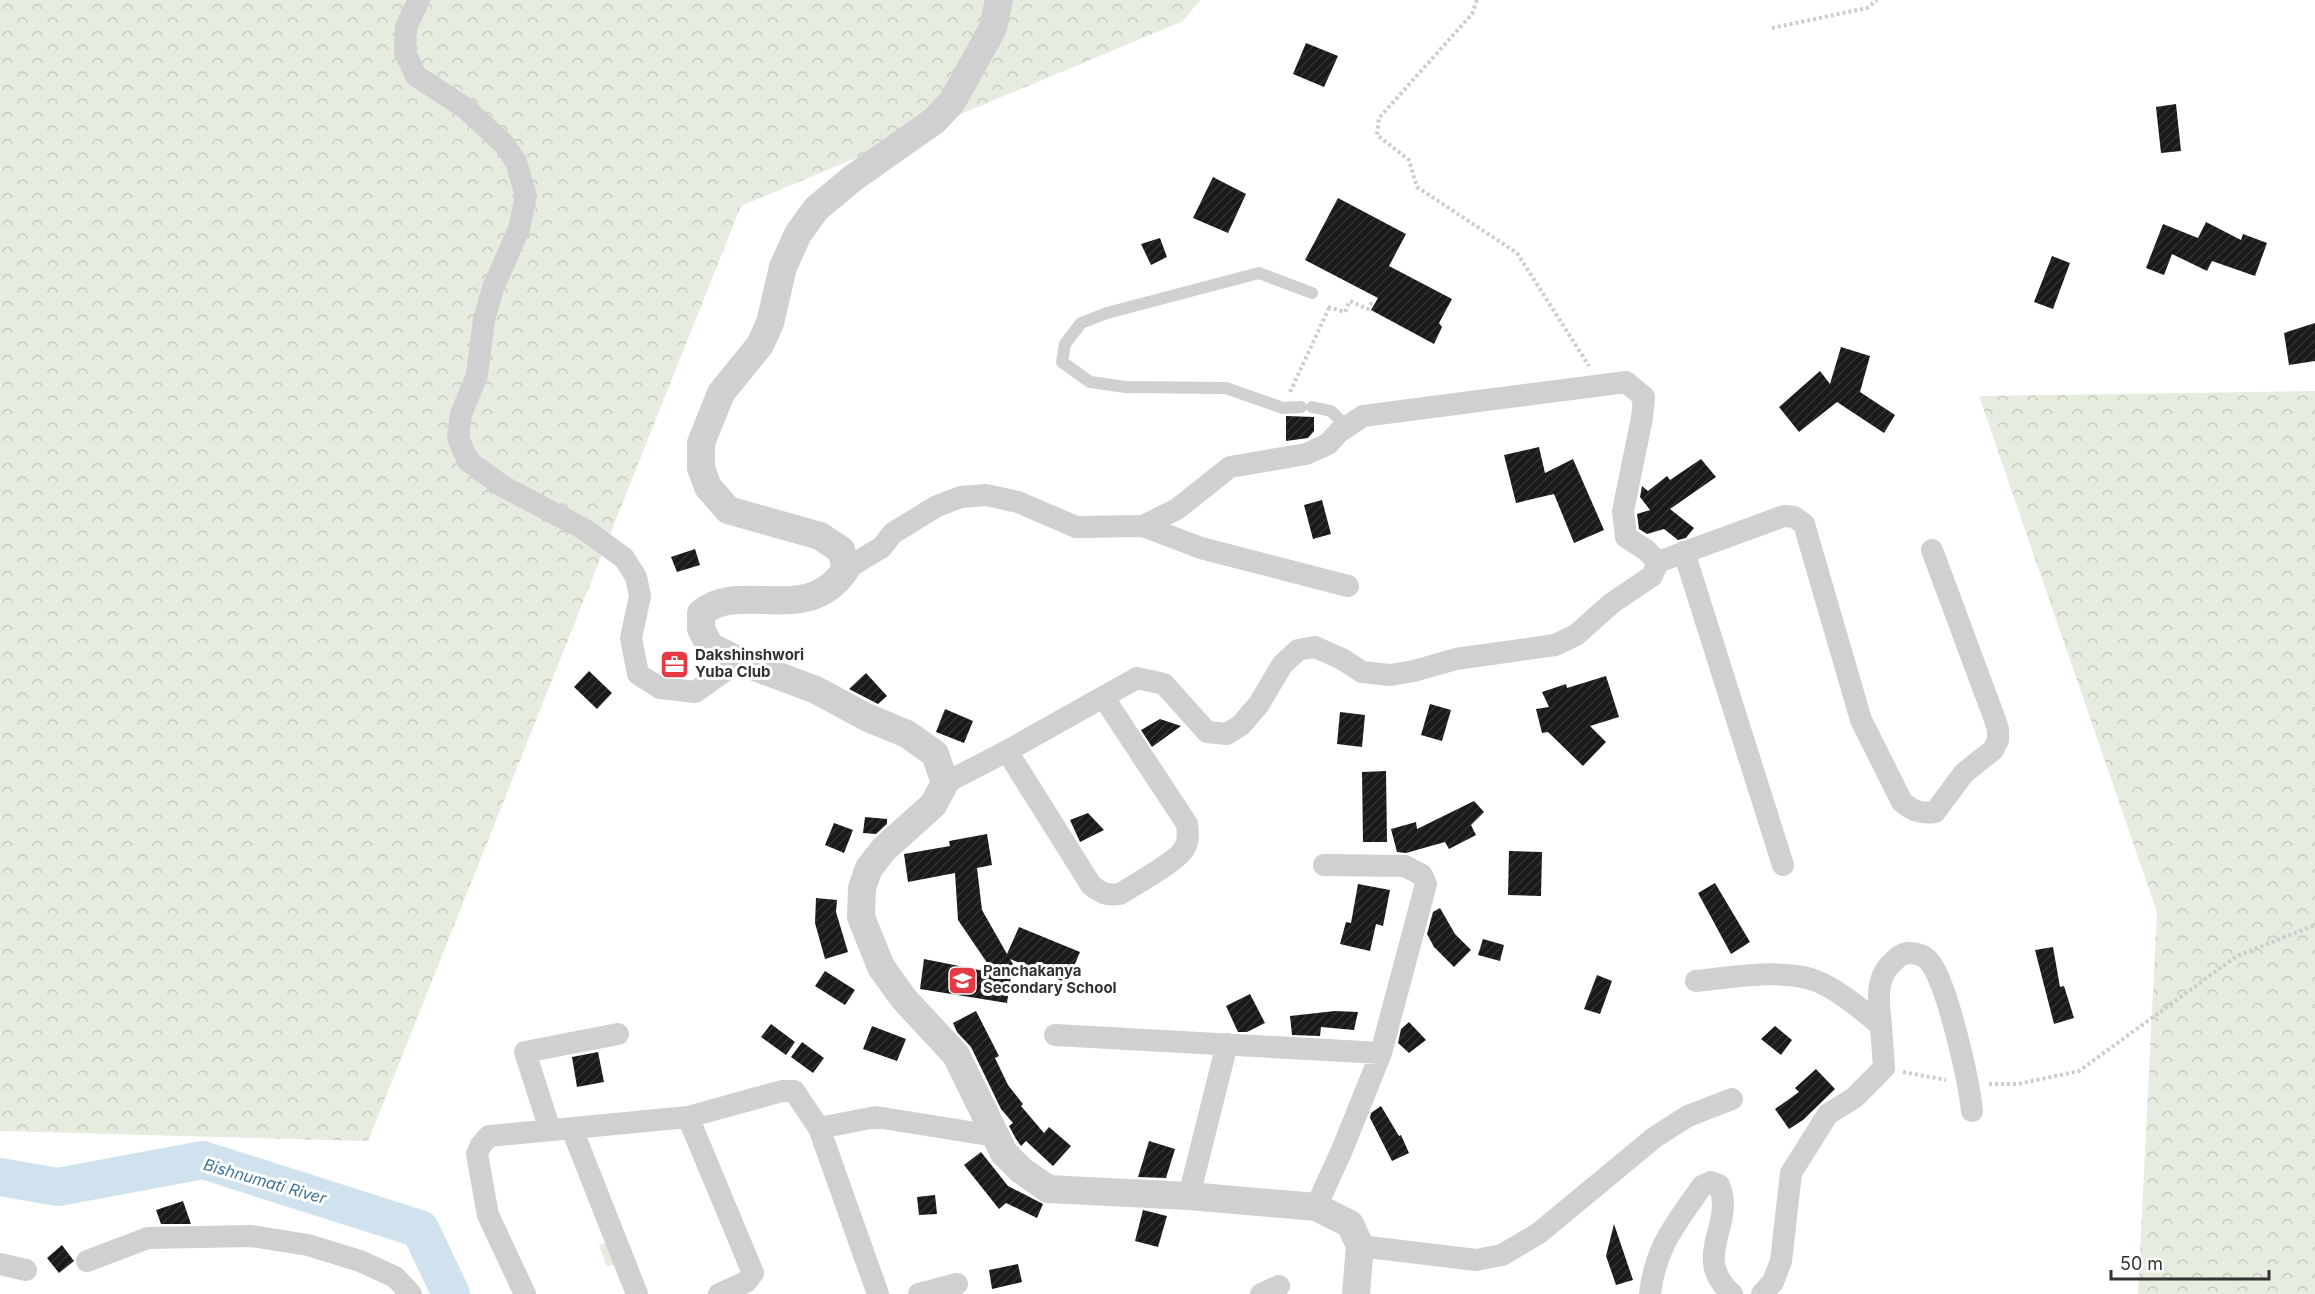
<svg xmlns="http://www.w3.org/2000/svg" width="2315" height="1294" viewBox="0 0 2315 1294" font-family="Inter,sans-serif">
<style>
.green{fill:#e6ecdf}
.forest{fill:url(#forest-crowns)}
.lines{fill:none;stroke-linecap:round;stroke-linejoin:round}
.river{stroke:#cfe2ee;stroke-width:38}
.building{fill:url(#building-hatch)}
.path{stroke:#cdcdcd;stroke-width:4;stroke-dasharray:3 3;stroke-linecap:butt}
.service{stroke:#d0d0d0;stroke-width:12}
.minor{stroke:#d0d0d0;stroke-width:22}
.tertiary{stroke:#d0d0d0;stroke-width:28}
.labels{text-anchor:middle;stroke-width:6;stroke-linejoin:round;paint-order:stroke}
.poi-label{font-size:15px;font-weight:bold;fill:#333;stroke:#fff;text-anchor:start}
.water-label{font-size:16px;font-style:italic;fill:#3f7597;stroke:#fff}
</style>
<defs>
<pattern id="forest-crowns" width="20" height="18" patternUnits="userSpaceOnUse" patternTransform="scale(1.5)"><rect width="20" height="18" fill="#e6ecdf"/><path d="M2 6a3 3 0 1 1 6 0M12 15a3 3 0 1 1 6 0" fill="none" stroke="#c6cbc0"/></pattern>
<pattern id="building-hatch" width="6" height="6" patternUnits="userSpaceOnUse" patternTransform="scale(1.5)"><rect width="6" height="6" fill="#1a1a1a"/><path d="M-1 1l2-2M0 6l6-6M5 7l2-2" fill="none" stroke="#333"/></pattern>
</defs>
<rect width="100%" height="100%" fill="#fff"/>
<!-- green -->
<path class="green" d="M 616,1240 L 624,1261 L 607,1267 L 599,1245 Z"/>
<!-- forest -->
<path class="forest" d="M 0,0 L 1200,0 L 1183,21 L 741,206 L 368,1141 L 0,1131 Z
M 2315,391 L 2315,1294 L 2138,1294 L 2157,912 L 1979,396 Z"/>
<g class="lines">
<!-- river -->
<path class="river" d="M 0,1177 L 58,1187 L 203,1160 L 420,1229 L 451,1294"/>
</g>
<!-- building -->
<path class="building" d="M 1306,43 L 1338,56 L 1324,87 L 1293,74 Z
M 2176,104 L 2181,151 L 2161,153 L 2156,107 Z
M 1213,177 L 1246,194 L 1228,233 L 1193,218 Z
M 1338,198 L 1406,234 L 1389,266 L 1452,299 L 1439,323 L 1442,327 L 1434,344 L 1371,310 L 1378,298 L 1305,260 Z
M 2206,222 L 2241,240 L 2243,234 L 2267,243 L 2255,276 L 2212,261 L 2207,271 L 2172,254 L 2164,275 L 2146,268 L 2163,224 L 2198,238 Z
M 1160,238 L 1167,257 L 1151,265 L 1141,244 Z
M 2052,256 L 2070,263 L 2053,309 L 2034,302 Z
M 2315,323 L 2315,361 L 2289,365 L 2284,333 Z
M 1841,347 L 1870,356 L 1860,392 L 1895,415 L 1884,433 L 1837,402 L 1799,432 L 1779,407 L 1820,371 L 1830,384 Z
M 1286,416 L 1314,417 L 1314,431 L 1308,438 L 1286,441 Z
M 1539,447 L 1545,473 L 1573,459 L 1604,530 L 1574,543 L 1554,494 L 1516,503 L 1504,455 Z
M 1701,459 L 1716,477 L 1670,509 L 1694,528 L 1686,538 L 1678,540 L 1664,529 L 1647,534 L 1639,529 L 1637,514 L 1650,510 L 1640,497 L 1642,486 L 1648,491 L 1667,476 L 1670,480 Z
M 1322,500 L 1331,534 L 1313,539 L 1304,505 Z
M 695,549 L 700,565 L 677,572 L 671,557 Z
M 589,671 L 612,693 L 597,709 L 574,687 Z
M 866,673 L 887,696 L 878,704 L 849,689 Z
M 1606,676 L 1619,717 L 1590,726 L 1606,742 L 1583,766 L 1548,732 L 1542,733 L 1536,709 L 1549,707 L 1542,692 L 1566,684 L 1567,688 Z
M 1430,704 L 1451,710 L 1442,741 L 1421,735 Z
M 945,709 L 973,721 L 964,743 L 936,732 Z
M 1340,712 L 1365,715 L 1362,747 L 1337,744 Z
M 1160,719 L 1181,726 L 1152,747 L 1141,730 Z
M 1386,771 L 1387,842 L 1363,842 L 1362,772 Z
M 1474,801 L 1484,812 L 1471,825 L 1476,835 L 1449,849 L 1445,842 L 1406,853 L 1397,852 L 1391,829 L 1416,822 L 1417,829 Z
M 1088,813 L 1104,830 L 1080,842 L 1070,820 Z
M 865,817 L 887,819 L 887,824 L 876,834 L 863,833 Z
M 834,823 L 853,830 L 844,853 L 825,845 Z
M 987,834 L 992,865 L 977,868 L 982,910 L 1007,954 L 1019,927 L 1080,952 L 1067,983 L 1010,959 L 1013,964 L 1007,1003 L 920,989 L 924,959 L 994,973 L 958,920 L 955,873 L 908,882 L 904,854 L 950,846 L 949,841 Z
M 1509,851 L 1542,852 L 1541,896 L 1508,895 Z
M 1715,883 L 1750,942 L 1731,954 L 1698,893 Z
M 1358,884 L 1390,890 L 1383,926 L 1376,924 L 1370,951 L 1340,944 L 1346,922 L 1351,923 Z
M 816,898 L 837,900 L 836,912 L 848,952 L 825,959 L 815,923 Z
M 1440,908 L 1455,934 L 1471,950 L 1454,967 L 1434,947 L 1427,934 L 1433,912 Z
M 1483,939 L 1504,945 L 1500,961 L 1478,955 Z
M 2053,947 L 2060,987 L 2064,986 L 2074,1018 L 2054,1024 L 2035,950 Z
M 825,971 L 855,990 L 845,1005 L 815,986 Z
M 1597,975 L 1612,981 L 1600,1014 L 1584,1009 Z
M 1250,994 L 1265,1023 L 1247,1032 L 1238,1032 L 1226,1006 Z
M 976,1011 L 999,1056 L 995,1058 L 1008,1085 L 1023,1104 L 1021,1106 L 1044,1133 L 1049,1127 L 1071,1146 L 1053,1166 L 1026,1141 L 1021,1146 L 1016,1139 L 1009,1126 L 1013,1123 L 1001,1109 L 971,1047 L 957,1032 L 953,1023 Z
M 1335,1011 L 1358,1012 L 1354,1030 L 1321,1027 L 1320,1036 L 1292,1035 L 1290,1016 Z
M 1409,1022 L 1426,1040 L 1409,1053 L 1398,1043 L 1401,1029 Z
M 771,1024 L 795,1042 L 786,1055 L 761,1037 Z
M 872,1026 L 906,1039 L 897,1061 L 863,1049 Z
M 1775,1026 L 1792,1040 L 1781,1055 L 1761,1039 Z
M 802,1042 L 824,1058 L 813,1073 L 791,1057 Z
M 598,1052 L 604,1082 L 577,1087 L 572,1057 Z
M 1816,1069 L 1835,1089 L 1803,1120 L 1789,1129 L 1775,1109 L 1799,1092 L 1795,1088 Z
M 1381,1106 L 1399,1136 L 1401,1135 L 1409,1153 L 1392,1161 L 1370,1118 L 1371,1113 Z
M 1149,1141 L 1175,1149 L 1166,1178 L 1138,1177 Z
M 981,1152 L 1008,1186 L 1043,1204 L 1037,1218 L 1006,1203 L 999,1209 L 964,1165 Z
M 935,1195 L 937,1214 L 919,1215 L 917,1197 Z
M 183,1201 L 191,1224 L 161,1224 L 156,1210 Z
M 1143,1210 L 1167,1216 L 1158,1247 L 1135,1241 Z
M 1614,1224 L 1633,1280 L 1616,1285 L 1606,1256 Z
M 62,1245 L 74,1261 L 59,1273 L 47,1258 Z
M 1018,1264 L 1022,1282 L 992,1289 L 989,1270 Z"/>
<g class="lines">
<!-- path -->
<path class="path" d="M 1477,0 L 1472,14 L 1379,118 L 1377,135 L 1409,160 L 1417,187 L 1517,253 L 1589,366
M 1772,28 L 1867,8 L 1877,0
M 1328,307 L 1345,312 L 1350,301 L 1368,309 L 1373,300
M 1290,392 L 1329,308
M 1903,1072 L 1946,1080
M 1989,1084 L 2018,1084 L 2079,1071 L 2237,956 L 2315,925"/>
<!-- service -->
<path class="service" d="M 1301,407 L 1283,408 L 1226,388 L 1126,387 L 1090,382 L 1062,362 L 1065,344 L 1081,323 L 1107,313 L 1259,273 L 1312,293
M 1312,407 L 1331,411 L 1347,427"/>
<!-- minor -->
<path class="minor" d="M 419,0 L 406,27 L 405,52 L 416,76 L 464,107 L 504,144 L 516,162 L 526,196 L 519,229 L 493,288 L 484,320 L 477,375 L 461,414 L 458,438 L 468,461 L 504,487 L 584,529 L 624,558 L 636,577 L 640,596 L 631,638 L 638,674 L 660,688 L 695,692 L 739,661
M 1143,526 L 1201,548 L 1348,586
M 1684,552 L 1783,865
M 1658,562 L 1784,516 L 1794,517 L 1804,524 L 1861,720 L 1902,802 C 1913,811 1921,814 1935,812 L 1964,773 L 1993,750 L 1998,740 L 1998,729 L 1994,717 L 1932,550
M 846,569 L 882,547 L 893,533 L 937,506 L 961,497 L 986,495 L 1018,502 L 1076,527 L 1143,526 L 1177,509 L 1230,467 L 1306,454 L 1328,444 L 1339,432 L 1363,416 L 1626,382 L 1644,397 L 1642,418 L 1623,511 L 1626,537 L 1646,550 L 1658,562 L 1652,576 L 1612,603 L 1576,635 L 1555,645 L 1456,659 L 1414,671 L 1390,675 L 1362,672 L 1342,659 L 1315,647 L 1298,650 L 1282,665 L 1259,704 L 1241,725 L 1227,734 L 1207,732 L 1164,684 L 1137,678 L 1007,751 L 945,783
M 1007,751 L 1091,885 C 1101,893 1107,896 1120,894 C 1134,885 1180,860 1185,847 C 1189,840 1188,833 1187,824 L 1104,698
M 1696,981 C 1733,977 1771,970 1807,978 C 1830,983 1864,1011 1881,1026 L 1884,1068 L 1854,1098 L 1828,1114 L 1791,1173 L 1781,1261 L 1773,1282 L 1762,1294
M 1881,1026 C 1879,1005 1874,978 1893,962 C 1898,957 1901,954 1908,953 C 1916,953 1923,954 1929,961 C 1947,982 1969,1081 1972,1111
M 1055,1035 L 1381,1053
M 688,1117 L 753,1273 L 746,1282 L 719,1294
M 819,1128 L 878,1294
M 572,1129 L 637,1294
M 550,1130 L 525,1052 L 618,1034
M 1189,1196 L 1227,1044
M 1316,1207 L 1342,1150 L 1381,1053 L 1426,884 L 1422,875 L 1405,866 L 1324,865
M 1360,1246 L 1476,1260 L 1502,1255 L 1539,1233 L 1655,1137 L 1688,1116 L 1732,1099
M 87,1261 L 148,1238 L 251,1236 L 308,1245 L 360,1261 L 395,1277 L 411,1294
M 0,1264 L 26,1270
M 525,1294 L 488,1215 L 477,1154 L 481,1145 L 489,1136 L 688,1117 L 782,1091 L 794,1091 L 819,1128 L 876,1117 L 995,1136
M 919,1294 L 957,1284
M 1261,1294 L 1279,1286
M 1650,1294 C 1655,1248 1676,1223 1702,1186 L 1711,1182 L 1719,1185 C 1736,1225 1690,1257 1732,1294"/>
<!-- tertiary -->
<path class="tertiary" d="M 999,0 L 993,28 L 952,102 L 934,121 L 853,178 L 816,209 L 798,234 L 783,267 L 770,323 L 760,345 L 721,393 L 701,443 L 701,468 L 708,487 L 728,510 L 820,536 L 841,550 L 846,569 C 807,628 742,579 701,613 L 701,629 L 710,646 L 739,661 L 816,690 L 866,717 L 907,734 L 935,754 L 945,783 L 933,805 L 884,849 L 869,868 L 862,888 L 861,917 L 881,967 L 904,999 L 956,1055 L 1004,1153 L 1021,1170 L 1048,1189 L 1189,1196 L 1316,1207 L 1350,1224 L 1360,1246 L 1356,1294"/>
</g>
<!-- icons -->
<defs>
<symbol id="office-square" viewBox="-11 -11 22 22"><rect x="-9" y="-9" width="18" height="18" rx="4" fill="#e63946" stroke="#fff"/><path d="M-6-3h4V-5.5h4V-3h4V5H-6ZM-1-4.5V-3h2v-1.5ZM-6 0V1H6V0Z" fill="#fff"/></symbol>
<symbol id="school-square" viewBox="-11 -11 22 22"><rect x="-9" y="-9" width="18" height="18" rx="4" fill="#e63946" stroke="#fff"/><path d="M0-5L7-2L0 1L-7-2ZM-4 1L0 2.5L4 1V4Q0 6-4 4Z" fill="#fff"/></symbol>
</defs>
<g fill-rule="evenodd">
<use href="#office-square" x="658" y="648" width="33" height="33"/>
<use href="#school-square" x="946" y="964" width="33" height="33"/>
</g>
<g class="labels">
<!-- poi labels -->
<g class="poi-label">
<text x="695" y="660">Dakshinshwori<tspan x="695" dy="17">Yuba Club</tspan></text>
<text x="983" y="976">Panchakanya<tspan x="983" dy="17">Secondary School</tspan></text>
</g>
<!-- water labels -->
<g class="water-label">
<text transform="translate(265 1181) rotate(16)" y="6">Bishnumati River</text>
</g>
</g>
<!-- scale -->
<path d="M2111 1270v9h158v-9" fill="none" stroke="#333333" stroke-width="3"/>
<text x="2120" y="1270" font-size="18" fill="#333333" stroke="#ffffff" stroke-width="4.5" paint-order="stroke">50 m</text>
</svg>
